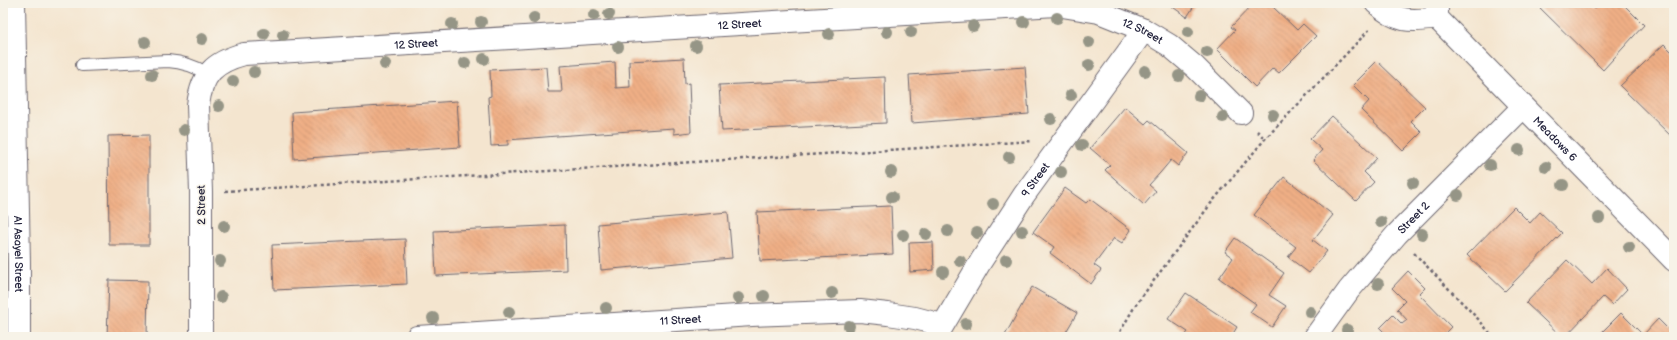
<svg xmlns="http://www.w3.org/2000/svg" width="1677" height="340" viewBox="0 0 1677 340" font-family="'Balsamiq Sans',sans-serif">
<style>
.building{fill:url(#building-back-hatch)}
.lines{fill:none;stroke-linecap:round;stroke-linejoin:round}
.service-casing{stroke:#6c666f;stroke-width:14}
.minor-casing{stroke:#6c666f;stroke-width:24}
.secondary-casing{stroke:#6c666f;stroke-width:24}
.path{stroke:#6c666f;stroke-width:2.5;stroke-dasharray:3 3;stroke-linecap:butt}
.service{stroke:#fff;stroke-width:12}
.minor{stroke:#fff;stroke-width:22}
.secondary{stroke:#fff;stroke-width:22}
.tree{fill:#959586}
.labels{text-anchor:middle;stroke-width:3;stroke-linejoin:round;paint-order:stroke}
.street-label{font-size:11px;fill:#22223b;stroke:#f7f3e8}
</style>
<defs>
<pattern id="building-back-hatch" width="6" height="6" patternUnits="userSpaceOnUse"><rect width="6" height="6" fill="#efaf85"/><path d="M-1 5l2 2M0 0l6 6M5-1l2 2" fill="none" stroke="#cd9674"/></pattern>
</defs>
<rect width="100%" height="100%" fill="#f7f3e8"/>
<filter id="ink" filterUnits="userSpaceOnUse"><feTurbulence type="fractalNoise" baseFrequency=".025" numOctaves="2"/><feDisplacementMap in="SourceGraphic" scale="8" xChannelSelector="R" yChannelSelector="G"/><feConvolveMatrix kernelMatrix="1 2 1 2 8 2 1 2 1" color-interpolation-filters="sRGB"/></filter>
<filter id="wash" filterUnits="userSpaceOnUse"><feTurbulence type="fractalNoise" baseFrequency=".012" numOctaves="4" result="noise"/><feDisplacementMap in="SourceGraphic" scale="16" xChannelSelector="R" yChannelSelector="G"/><feGaussianBlur stdDeviation="0.9" result="paint"/><feColorMatrix in="noise" values="0 0 0 0 0 0 0 0 0 0 0 0 0 0 0 0 0 1.4 0 .05"/><feComposite in="paint" operator="in"/></filter>
<g filter="url(#wash)">
<rect width="100%" height="100%" fill="#f4e5cf"/>
<g id="blocks">
<!-- building -->
<path class="building" d="M 1167,3 L 1196,3 L 1187,17 Z
M 1254,3 L 1277,3 L 1273,7 L 1297,30 L 1303,24 L 1316,36 L 1279,73 L 1273,68 L 1255,87 L 1217,49 L 1235,30 L 1231,27 Z
M 1535,3 L 1589,3 L 1595,9 L 1601,3 L 1622,3 L 1644,25 L 1603,70 Z
M 1664,44 L 1674,54 L 1674,139 L 1620,86 Z
M 684,58 L 685,84 L 689,83 L 691,132 L 674,134 L 674,128 L 557,136 L 508,140 L 508,145 L 491,146 L 488,97 L 491,96 L 490,70 L 546,67 L 548,92 L 562,92 L 560,66 L 615,62 L 616,88 L 630,87 L 629,61 Z
M 1377,61 L 1425,107 L 1411,121 L 1422,132 L 1403,151 L 1361,110 L 1369,101 L 1353,85 Z
M 1025,67 L 1029,114 L 912,123 L 909,75 Z
M 885,77 L 886,123 L 722,131 L 719,85 Z
M 457,101 L 460,147 L 294,159 L 292,112 Z
M 1125,107 L 1145,124 L 1149,120 L 1188,153 L 1178,166 L 1171,160 L 1160,173 L 1149,185 L 1156,191 L 1144,205 L 1105,170 L 1110,165 L 1090,148 Z
M 1332,116 L 1377,158 L 1364,172 L 1374,182 L 1356,201 L 1313,160 L 1322,150 L 1310,139 Z
M 149,135 L 149,245 L 109,245 L 108,136 Z
M 1284,177 L 1333,215 L 1313,240 L 1327,251 L 1309,273 L 1288,257 L 1296,247 L 1254,215 Z
M 1065,188 L 1086,203 L 1090,199 L 1131,230 L 1122,243 L 1114,238 L 1094,265 L 1101,270 L 1091,284 L 1050,253 L 1054,247 L 1033,232 Z
M 891,206 L 893,254 L 760,261 L 757,212 Z
M 1514,207 L 1530,223 L 1540,212 L 1562,233 L 1505,291 L 1467,255 Z
M 728,212 L 732,258 L 601,270 L 598,224 Z
M 565,225 L 566,270 L 436,276 L 434,231 Z
M 1235,238 L 1284,273 L 1269,295 L 1286,306 L 1272,327 L 1250,312 L 1256,304 L 1219,278 L 1233,258 L 1225,252 Z
M 405,239 L 407,284 L 274,290 L 272,245 Z
M 933,242 L 934,270 L 910,272 L 909,243 Z
M 1567,260 L 1592,284 L 1607,268 L 1627,289 L 1612,305 L 1603,297 L 1565,337 L 1562,337 L 1526,303 Z
M 1408,271 L 1425,288 L 1419,294 L 1451,327 L 1441,337 L 1389,337 L 1380,328 L 1393,315 L 1402,324 L 1407,320 L 1397,309 L 1405,301 L 1392,288 Z
M 109,280 L 148,281 L 147,337 L 107,337 Z
M 1032,287 L 1077,313 L 1063,337 L 1004,337 Z
M 1186,293 L 1237,327 L 1231,337 L 1184,337 L 1188,332 L 1168,319 Z
M 1621,313 L 1643,335 L 1658,319 L 1674,335 L 1674,337 L 1597,337 Z"/>
</g>
</g>
<g filter="url(#ink)">
<use href="#blocks" fill-opacity="0" stroke="#6c666f" stroke-width="1"/>
<g class="lines">
<defs>
<path id="service" d="M 82,65 L 168,61 C 183,62 195,66 208,74"/>
<g id="minor">
<path d="M 1376,3 C 1396,22 1410,22 1437,18"/>
<path id="s1" d="M 1437,3 L 1437,18 L 1674,260"/>
<path id="s2" d="M 201,337 L 201,192 L 198,105 C 202,74 214,62 244,54 L 1056,5 L 1099,12 L 1144,30 L 1169,45 L 1195,67 L 1241,113"/>
<path id="s3" d="M 417,337 L 752,315 L 832,312 L 860,311 L 888,314 L 915,318 L 942,325"/>
<path id="s4" d="M 936,337 L 981,261 L 1024,195 L 1144,30"/>
<path id="s5" d="M 1315,337 L 1349,290 L 1397,234 L 1523,107"/>
</g>
<g id="secondary">
<path id="s6" d="M 14,3 L 19,263 L 19,337"/>
</g>
</defs>
<!-- service casing -->
<use href="#service" class="service-casing"/>
<!-- minor casing -->
<use href="#minor" class="minor-casing"/>
<!-- secondary casing -->
<use href="#secondary" class="secondary-casing"/>
<!-- path -->
<path class="path" d="M 1257,131 L 1265,139
M 225,191 L 1033,141
M 1414,253 L 1480,321 L 1493,337
M 1117,337 L 1135,306 L 1212,202 L 1265,139 L 1369,30"/>
<!-- service -->
<use href="#service" class="service"/>
<!-- minor -->
<use href="#minor" class="minor"/>
<!-- secondary -->
<use href="#secondary" class="secondary"/>
</g>
<!-- trees -->
<g class="tree">
<circle cx="609" cy="14" r="6"/>
<circle cx="594" cy="15" r="6"/>
<circle cx="534" cy="18" r="6"/>
<circle cx="1057" cy="18" r="6"/>
<circle cx="481" cy="22" r="6"/>
<circle cx="1024" cy="22" r="6"/>
<circle cx="452" cy="24" r="6"/>
<circle cx="973" cy="26" r="6"/>
<circle cx="887" cy="32" r="6"/>
<circle cx="911" cy="32" r="6"/>
<circle cx="1188" cy="32" r="6"/>
<circle cx="264" cy="34" r="6"/>
<circle cx="829" cy="34" r="6"/>
<circle cx="283" cy="35" r="6"/>
<circle cx="202" cy="39" r="6"/>
<circle cx="145" cy="42" r="6"/>
<circle cx="1089" cy="42" r="6"/>
<circle cx="696" cy="46" r="6"/>
<circle cx="618" cy="47" r="6"/>
<circle cx="1207" cy="52" r="6"/>
<circle cx="484" cy="59" r="6"/>
<circle cx="465" cy="63" r="6"/>
<circle cx="385" cy="64" r="6"/>
<circle cx="1089" cy="65" r="6"/>
<circle cx="1145" cy="71" r="6"/>
<circle cx="254" cy="72" r="6"/>
<circle cx="152" cy="75" r="6"/>
<circle cx="1179" cy="76" r="6"/>
<circle cx="233" cy="81" r="6"/>
<circle cx="1071" cy="95" r="6"/>
<circle cx="1199" cy="96" r="6"/>
<circle cx="219" cy="106" r="6"/>
<circle cx="1273" cy="115" r="6"/>
<circle cx="1223" cy="117" r="6"/>
<circle cx="1051" cy="119" r="6"/>
<circle cx="184" cy="130" r="6"/>
<circle cx="1082" cy="145" r="6"/>
<circle cx="1519" cy="150" r="6"/>
<circle cx="1009" cy="157" r="6"/>
<circle cx="1490" cy="165" r="6"/>
<circle cx="1546" cy="167" r="6"/>
<circle cx="891" cy="172" r="6"/>
<circle cx="1061" cy="172" r="6"/>
<circle cx="1413" cy="183" r="6"/>
<circle cx="1563" cy="185" r="6"/>
<circle cx="1458" cy="195" r="6"/>
<circle cx="892" cy="197" r="6"/>
<circle cx="993" cy="204" r="6"/>
<circle cx="1599" cy="218" r="6"/>
<circle cx="1381" cy="222" r="6"/>
<circle cx="224" cy="226" r="6"/>
<circle cx="948" cy="231" r="6"/>
<circle cx="1022" cy="231" r="6"/>
<circle cx="977" cy="233" r="6"/>
<circle cx="926" cy="234" r="6"/>
<circle cx="1422" cy="234" r="6"/>
<circle cx="903" cy="235" r="6"/>
<circle cx="1629" cy="247" r="6"/>
<circle cx="1006" cy="260" r="6"/>
<circle cx="220" cy="261" r="6"/>
<circle cx="960" cy="261" r="6"/>
<circle cx="943" cy="272" r="6"/>
<circle cx="1378" cy="284" r="6"/>
<circle cx="832" cy="293" r="6"/>
<circle cx="764" cy="296" r="6"/>
<circle cx="221" cy="297" r="6"/>
<circle cx="738" cy="298" r="6"/>
<circle cx="606" cy="308" r="6"/>
<circle cx="509" cy="312" r="6"/>
<circle cx="1310" cy="312" r="6"/>
<circle cx="433" cy="318" r="6"/>
<circle cx="966" cy="324" r="6"/>
<circle cx="849" cy="326" r="6"/>
<circle cx="1347" cy="330" r="6"/>
</g>
</g>
<g class="labels">
<!-- street labels -->
<g class="street-label">
<text dy="4" stroke="none"><textPath href="#s2" startOffset="803">12 Street</textPath></text>
<text dy="4" stroke="none"><textPath href="#s2" startOffset="1211">12 Street</textPath></text>
<text dy="4" stroke="none"><textPath href="#s2" startOffset="479">12 Street</textPath></text>
<text dy="4" stroke="none"><textPath href="#s1" startOffset="184">Meadows 6</textPath></text>
<text dy="4" stroke="none"><textPath href="#s4" startOffset="186">9 Street</textPath></text>
<text transform="translate(201 205) rotate(-91)" y="4">2 Street</text>
<text dy="4" stroke="none"><textPath href="#s5" startOffset="155">Street 2</textPath></text>
<text dy="4" stroke="none"><textPath href="#s6" startOffset="251">Al Asayel Street</textPath></text>
<text dy="4" stroke="none"><textPath href="#s3" startOffset="264">11 Street</textPath></text>
</g>
</g>
<!-- margin -->
<rect width="1677" height="340" fill="none" stroke="#f7f3e8" stroke-width="16"/>
</svg>
